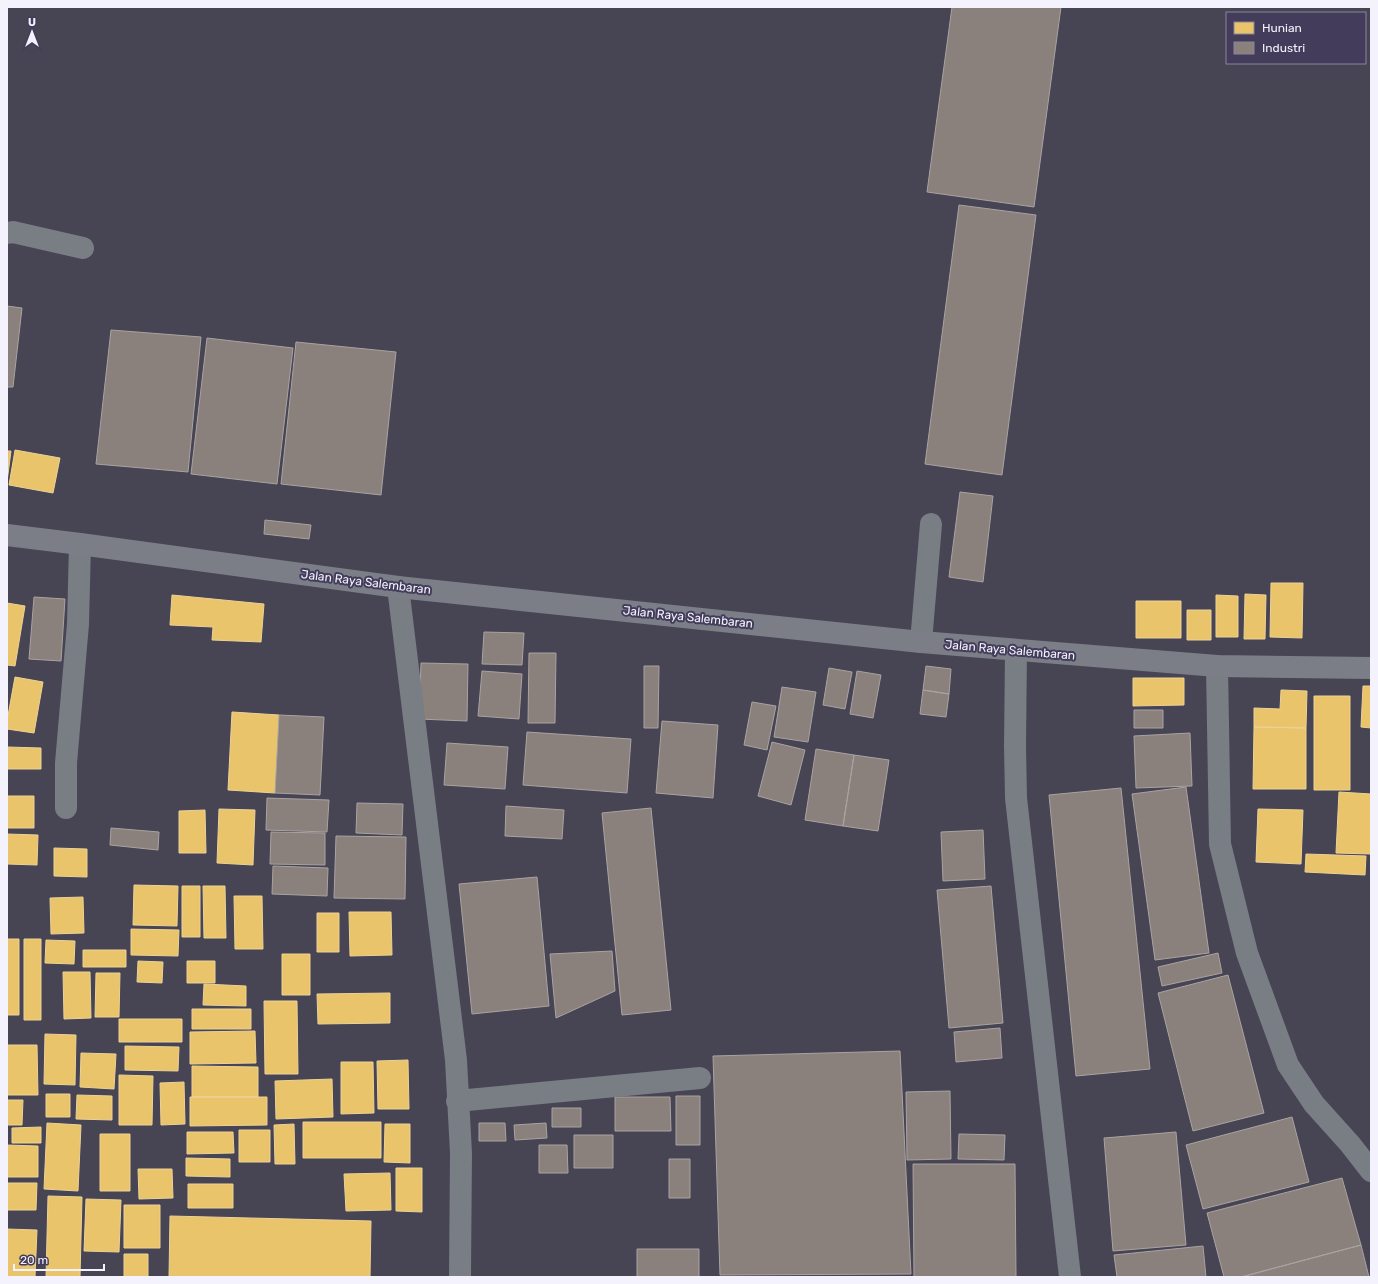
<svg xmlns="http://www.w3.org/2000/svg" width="1378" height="1284" viewBox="0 0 1378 1284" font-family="Rubik,sans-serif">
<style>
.homes{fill:#e9c46a;stroke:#ecd296}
.industry{fill:#8a817c;stroke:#aaa3a3}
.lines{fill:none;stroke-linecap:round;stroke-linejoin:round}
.minor{stroke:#797d84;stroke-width:22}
.major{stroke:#7b7e87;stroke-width:22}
.labels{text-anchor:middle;stroke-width:4;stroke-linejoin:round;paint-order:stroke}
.street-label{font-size:12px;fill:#f4f2fd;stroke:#433d5b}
</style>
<rect width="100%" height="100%" fill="#474454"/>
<!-- homes -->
<path class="homes" d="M 15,450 L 60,458 L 53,493 L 9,485 Z
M 7,451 L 11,451 L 7,482 Z
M 1271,583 L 1303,583 L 1302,638 L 1270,637 Z
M 1245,594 L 1266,595 L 1265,639 L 1244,639 Z
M 172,595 L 264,604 L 261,642 L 212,640 L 213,627 L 170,625 Z
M 1216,595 L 1238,596 L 1238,637 L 1216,637 Z
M 1136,601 L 1181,601 L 1181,638 L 1136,638 Z
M 7,603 L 25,606 L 15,666 L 7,665 Z
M 1187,610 L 1211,610 L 1211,640 L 1187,640 Z
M 15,677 L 43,682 L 34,733 L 7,729 L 7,721 Z
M 1133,678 L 1184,678 L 1184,705 L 1133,706 Z
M 1363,686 L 1371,686 L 1371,728 L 1361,727 Z
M 1281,690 L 1307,691 L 1306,728 L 1254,727 L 1254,708 L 1280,709 Z
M 1314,696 L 1350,696 L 1350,790 L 1314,790 Z
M 232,712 L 279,715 L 275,793 L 228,790 Z
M 1254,727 L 1306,728 L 1306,789 L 1253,789 Z
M 7,747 L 41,748 L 41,769 L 7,769 Z
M 1339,792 L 1371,794 L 1371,854 L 1336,853 Z
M 7,796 L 34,796 L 34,828 L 7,828 Z
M 219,809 L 255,810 L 253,865 L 217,863 Z
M 1258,809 L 1303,810 L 1301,864 L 1256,862 Z
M 205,810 L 206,853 L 179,853 L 179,811 Z
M 7,834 L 38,835 L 37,865 L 7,864 Z
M 54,848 L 87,849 L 87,877 L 54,876 Z
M 1306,854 L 1366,856 L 1365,875 L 1305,872 Z
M 134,885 L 178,886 L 177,926 L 133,925 Z
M 182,886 L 200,886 L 200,937 L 182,937 Z
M 203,886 L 225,886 L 226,938 L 204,938 Z
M 234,896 L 262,896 L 263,949 L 235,949 Z
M 83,897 L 84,933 L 51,934 L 50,898 Z
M 349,912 L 391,912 L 392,955 L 350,956 Z
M 317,913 L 339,913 L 339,952 L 317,952 Z
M 131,929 L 179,930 L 178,956 L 131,955 Z
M 7,939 L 19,939 L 19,1015 L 7,1015 Z
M 24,939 L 41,939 L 41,1020 L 24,1020 Z
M 46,940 L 75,941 L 74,964 L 45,963 Z
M 83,950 L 126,950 L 126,967 L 83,967 Z
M 282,954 L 310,954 L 310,995 L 282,995 Z
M 138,961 L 163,962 L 162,983 L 137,982 Z
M 187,961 L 215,961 L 215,983 L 187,983 Z
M 63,972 L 90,972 L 91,1018 L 64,1019 Z
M 96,973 L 120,973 L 119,1017 L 95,1017 Z
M 204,984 L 246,986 L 246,1006 L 203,1005 Z
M 390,993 L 390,1023 L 318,1024 L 317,994 Z
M 264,1001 L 297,1001 L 298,1074 L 265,1074 Z
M 192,1009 L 251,1009 L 251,1029 L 192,1029 Z
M 119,1019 L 182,1019 L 182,1042 L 119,1042 Z
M 255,1031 L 256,1063 L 190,1064 L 190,1032 Z
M 45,1034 L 76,1035 L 75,1085 L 44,1084 Z
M 7,1045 L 37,1045 L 38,1095 L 7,1095 Z
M 125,1046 L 179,1047 L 178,1071 L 125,1070 Z
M 81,1053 L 116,1054 L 114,1089 L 80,1087 Z
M 408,1060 L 409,1109 L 378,1109 L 377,1061 Z
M 341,1062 L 373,1062 L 374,1113 L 341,1114 Z
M 192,1066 L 258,1067 L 258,1097 L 192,1097 Z
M 119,1075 L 153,1076 L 152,1125 L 119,1125 Z
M 332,1079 L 333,1117 L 276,1119 L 275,1081 Z
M 184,1082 L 185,1124 L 161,1125 L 160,1083 Z
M 46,1094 L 70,1094 L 70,1117 L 46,1117 Z
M 77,1095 L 112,1096 L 112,1120 L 76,1119 Z
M 190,1097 L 267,1097 L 267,1125 L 190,1126 Z
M 7,1100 L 23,1100 L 22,1125 L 7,1125 Z
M 303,1122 L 381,1122 L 381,1158 L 303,1158 Z
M 47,1123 L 81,1125 L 78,1191 L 44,1189 Z
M 294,1124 L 295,1164 L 275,1164 L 274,1125 Z
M 385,1124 L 410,1124 L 410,1163 L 384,1162 Z
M 41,1127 L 41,1143 L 12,1143 L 12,1128 Z
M 239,1130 L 270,1130 L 270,1162 L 239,1162 Z
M 187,1132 L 233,1132 L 234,1153 L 187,1154 Z
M 100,1134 L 130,1134 L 130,1191 L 100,1191 Z
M 7,1145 L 38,1146 L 38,1177 L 7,1177 Z
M 186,1158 L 230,1159 L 230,1177 L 186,1176 Z
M 396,1168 L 422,1168 L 422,1212 L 396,1211 Z
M 138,1169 L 172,1169 L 173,1198 L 139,1199 Z
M 390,1173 L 391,1210 L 346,1211 L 344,1174 Z
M 7,1183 L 37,1183 L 36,1210 L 7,1210 Z
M 188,1184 L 233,1184 L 233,1208 L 188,1208 Z
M 48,1196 L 82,1197 L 80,1277 L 46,1277 Z
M 86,1199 L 121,1200 L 119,1252 L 84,1251 Z
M 124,1205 L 160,1205 L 160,1248 L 124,1248 Z
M 170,1216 L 371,1221 L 370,1277 L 169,1277 Z
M 7,1229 L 37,1230 L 35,1277 L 7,1277 Z
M 124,1254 L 148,1254 L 148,1277 L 124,1277 Z"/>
<!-- industry -->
<path class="industry" d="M 952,7 L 1061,7 L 1034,207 L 927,192 Z
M 959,205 L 1036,215 L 1002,475 L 925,464 Z
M 7,306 L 22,308 L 13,387 L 7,387 Z
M 111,330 L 201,337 L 188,472 L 96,464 Z
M 207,338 L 293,348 L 277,484 L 191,474 Z
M 296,342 L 396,352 L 381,495 L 281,484 Z
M 960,492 L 993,496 L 983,582 L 949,577 Z
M 265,520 L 311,525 L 309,539 L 264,534 Z
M 34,597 L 65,599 L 61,661 L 29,659 Z
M 484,632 L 524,633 L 522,665 L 482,664 Z
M 529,653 L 556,653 L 555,723 L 528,723 Z
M 421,663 L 468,664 L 467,721 L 419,719 Z
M 644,666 L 659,666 L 658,728 L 644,728 Z
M 926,666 L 951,669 L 949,694 L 923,690 Z
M 829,668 L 852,672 L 845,709 L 823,705 Z
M 482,671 L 522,674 L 519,719 L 478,716 Z
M 857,671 L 881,675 L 873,718 L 850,714 Z
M 782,687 L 816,692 L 808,742 L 774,737 Z
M 923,690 L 949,694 L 946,717 L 920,714 Z
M 752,702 L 776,706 L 767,750 L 744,745 Z
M 1134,710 L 1163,710 L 1163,728 L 1134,728 Z
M 279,715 L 324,717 L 320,795 L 275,793 Z
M 662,721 L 718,725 L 713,798 L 656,793 Z
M 527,732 L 631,739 L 627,793 L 523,785 Z
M 1190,733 L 1192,786 L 1136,788 L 1134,736 Z
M 772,742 L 805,750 L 791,805 L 758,796 Z
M 447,743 L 508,747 L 505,789 L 444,785 Z
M 816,749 L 854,755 L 843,826 L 805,820 Z
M 854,755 L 889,760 L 878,831 L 843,826 Z
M 1186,787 L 1209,953 L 1155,960 L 1132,794 Z
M 1121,788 L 1150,1069 L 1076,1076 L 1049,795 Z
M 267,798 L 329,800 L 327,832 L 266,830 Z
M 357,803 L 403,804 L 402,835 L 356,833 Z
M 506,806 L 564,810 L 562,839 L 505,836 Z
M 651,808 L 671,1010 L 622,1015 L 602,813 Z
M 111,828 L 159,832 L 158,850 L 110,845 Z
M 983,830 L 985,879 L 943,881 L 941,832 Z
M 271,832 L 325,833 L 325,865 L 270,864 Z
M 336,836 L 406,837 L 405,899 L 334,898 Z
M 273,866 L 328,868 L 327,896 L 272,894 Z
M 537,877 L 549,1006 L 472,1014 L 459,884 Z
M 991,886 L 1003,1023 L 949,1028 L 937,890 Z
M 612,951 L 615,991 L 556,1018 L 550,954 Z
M 1218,953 L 1222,973 L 1162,986 L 1158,967 Z
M 1228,975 L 1264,1113 L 1193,1131 L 1158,993 Z
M 1000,1028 L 1002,1058 L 956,1062 L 954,1032 Z
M 900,1051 L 911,1274 L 720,1275 L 713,1056 Z
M 950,1091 L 951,1159 L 907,1160 L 906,1092 Z
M 676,1096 L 700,1096 L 700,1145 L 676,1145 Z
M 615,1097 L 670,1097 L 671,1131 L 615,1131 Z
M 552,1108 L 581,1108 L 581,1127 L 552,1127 Z
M 1292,1117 L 1309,1182 L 1203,1209 L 1186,1145 Z
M 479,1123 L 505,1123 L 506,1141 L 479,1141 Z
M 546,1123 L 547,1138 L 515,1140 L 514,1125 Z
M 1176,1132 L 1186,1245 L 1113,1251 L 1104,1138 Z
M 959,1134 L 1005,1135 L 1004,1160 L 958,1159 Z
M 574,1135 L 613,1135 L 613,1168 L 574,1168 Z
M 539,1145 L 567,1145 L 568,1173 L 539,1173 Z
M 669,1159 L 690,1159 L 690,1198 L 669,1198 Z
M 913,1164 L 1015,1164 L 1016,1277 L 914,1277 Z
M 1342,1178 L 1361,1245 L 1241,1277 L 1224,1277 L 1207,1213 Z
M 1361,1245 L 1369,1277 L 1241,1277 Z
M 1203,1246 L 1206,1277 L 1117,1277 L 1114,1255 Z
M 637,1249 L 699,1249 L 699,1277 L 637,1277 Z"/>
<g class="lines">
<!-- minor -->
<path class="minor" d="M 7,233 L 13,232 L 83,248
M 398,587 L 456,1060 L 461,1153 L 460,1277
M 921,642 L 931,524
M 1016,650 L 1015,746 L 1016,798 L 1070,1277
M 1217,666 L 1220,844 L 1247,953 L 1288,1065 L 1314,1104 L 1350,1144 L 1371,1171
M 66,808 L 66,763 L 78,624 L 80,544
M 457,1101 L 700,1078"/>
<!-- major -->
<path class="major" d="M 7,535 L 80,544 L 398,587 L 921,642 L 1217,666 L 1371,668"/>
</g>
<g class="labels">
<!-- street labels -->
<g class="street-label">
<text transform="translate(366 582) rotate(7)" y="4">Jalan Raya Salembaran</text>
<text transform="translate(688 617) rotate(6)" y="4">Jalan Raya Salembaran</text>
<text transform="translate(1010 650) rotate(5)" y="4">Jalan Raya Salembaran</text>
</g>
</g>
<!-- border -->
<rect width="1378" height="1284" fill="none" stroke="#f4f2fd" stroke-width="16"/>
<!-- legend -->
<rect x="1226" y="12" width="140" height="52" fill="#433d5b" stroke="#8a859c"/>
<rect x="1234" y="22" width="20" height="12" fill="#e9c46a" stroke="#8a859c"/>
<text x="1262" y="32" font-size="12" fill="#f4f2fd">Hunian</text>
<rect x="1234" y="42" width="20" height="12" fill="#8a817c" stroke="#8a859c"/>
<text x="1262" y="52" font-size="12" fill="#f4f2fd">Industri</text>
<!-- north arrow -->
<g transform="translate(32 32)" stroke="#433d5b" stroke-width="3" paint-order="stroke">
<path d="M0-3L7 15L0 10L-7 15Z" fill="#f4f2fd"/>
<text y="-6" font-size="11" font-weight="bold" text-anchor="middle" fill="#f4f2fd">U</text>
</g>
<!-- scale -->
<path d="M14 1264v6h90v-6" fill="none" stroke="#f4f2fd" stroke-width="2"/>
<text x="20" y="1264" font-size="12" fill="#f4f2fd" stroke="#433d5b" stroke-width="3" paint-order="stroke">20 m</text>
</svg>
